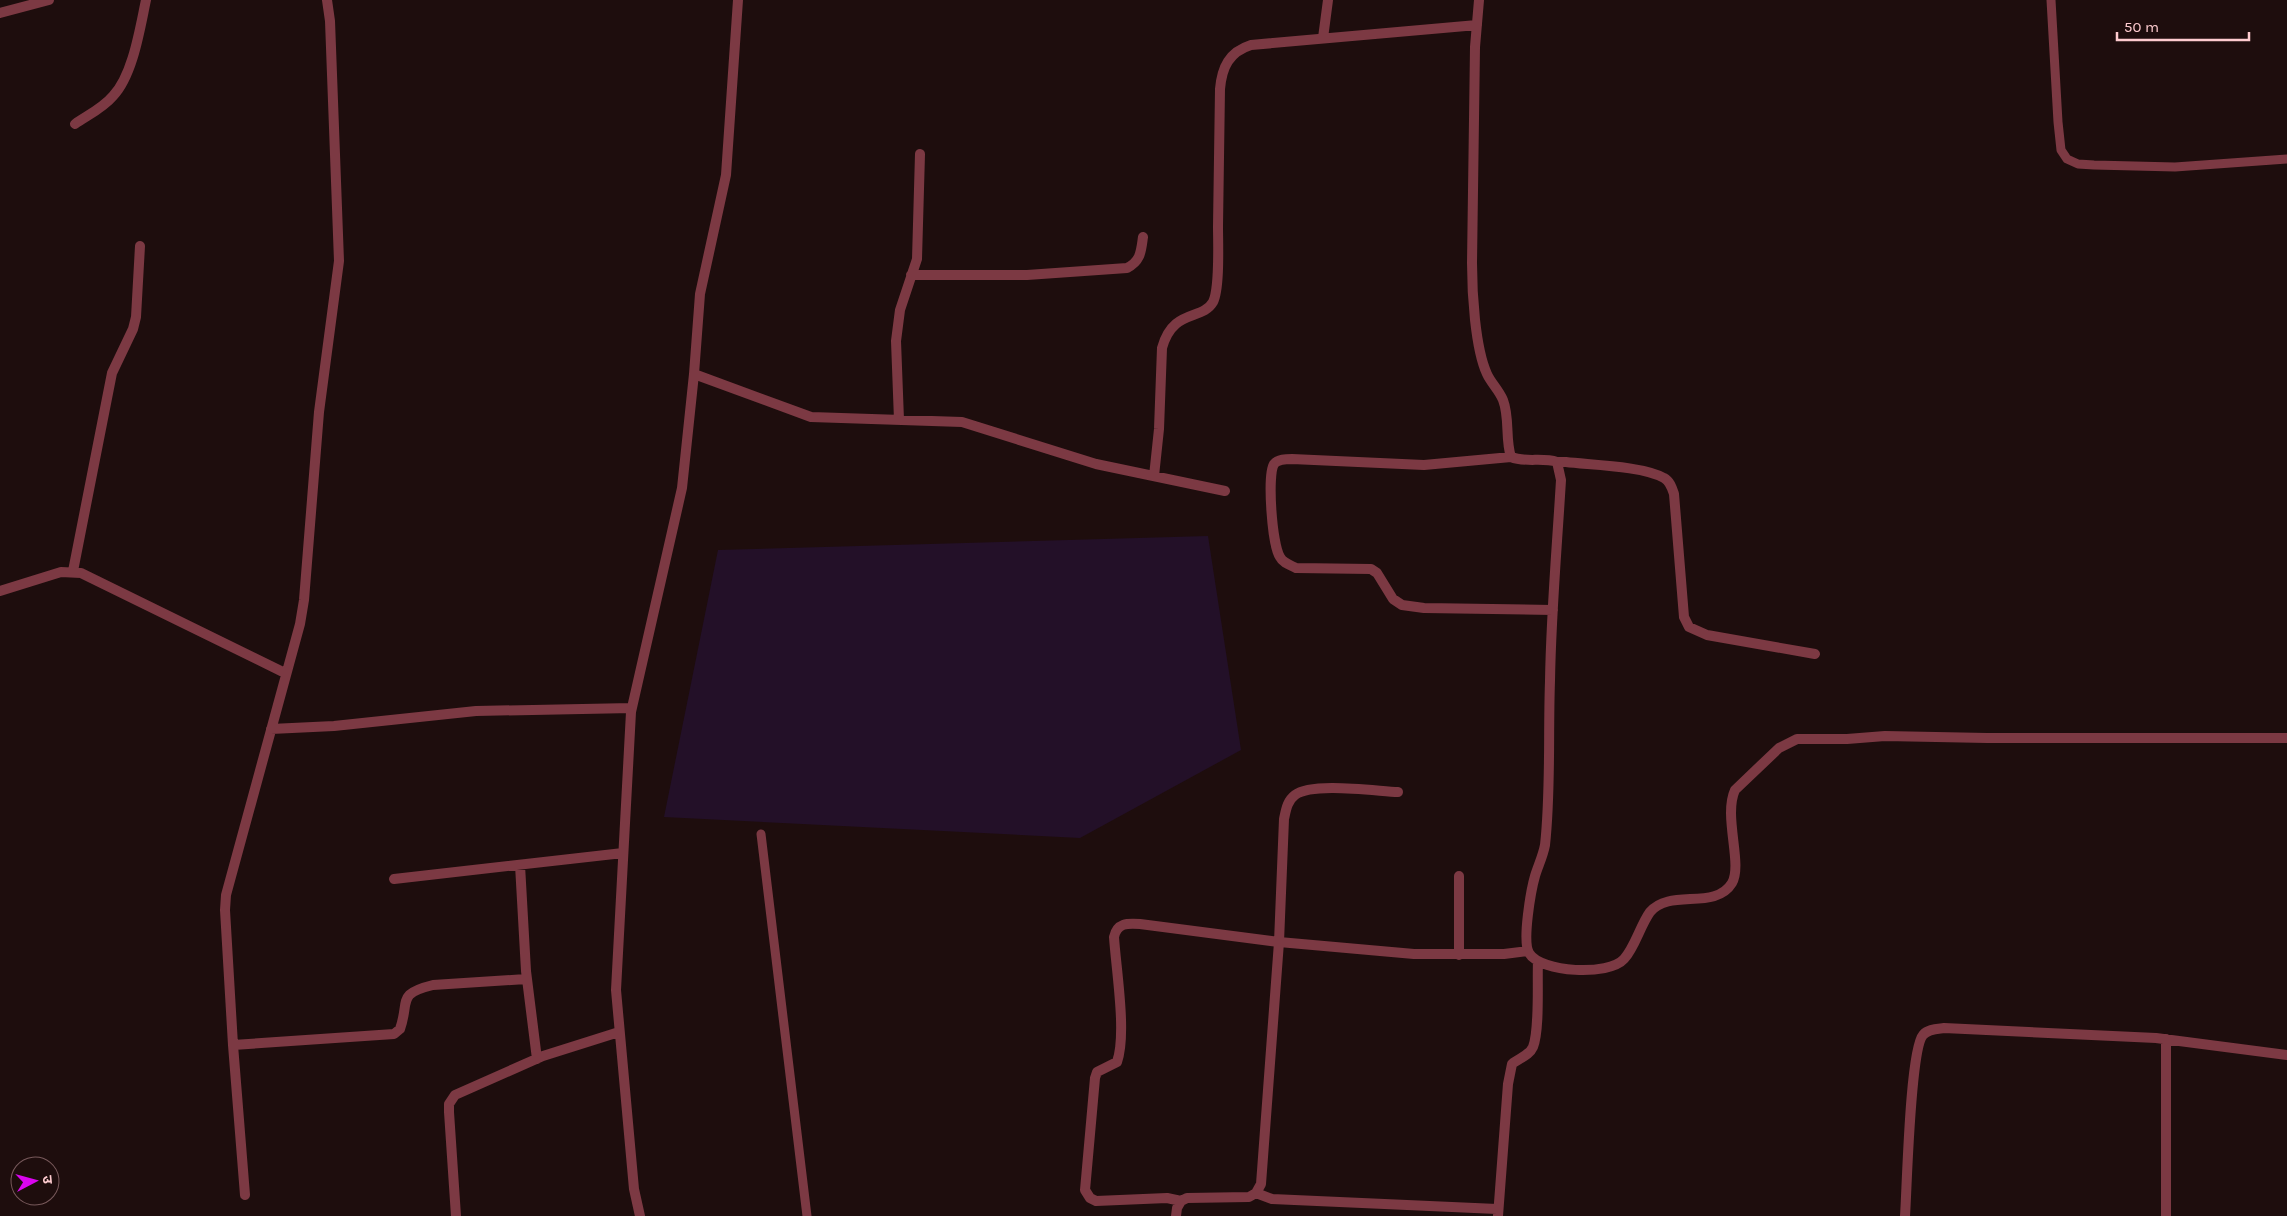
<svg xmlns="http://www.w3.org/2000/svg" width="2287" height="1216" viewBox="0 0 2287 1216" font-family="Karla,'Noto Sans Devanagari',sans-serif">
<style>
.green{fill:#231028}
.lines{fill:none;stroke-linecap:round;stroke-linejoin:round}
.lane{stroke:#7c3943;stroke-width:9}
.street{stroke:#7c3943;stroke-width:10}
</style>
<rect width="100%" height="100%" fill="#1e0d0d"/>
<!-- green -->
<path class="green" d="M 1208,536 L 1241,750 L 1080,838 L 664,817 L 718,550 Z"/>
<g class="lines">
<!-- lane -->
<path class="lane" d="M 2051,0 L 2058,122 L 2061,150 L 2067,159 L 2078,164 L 2094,165 L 2175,167 L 2287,159
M 761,834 L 807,1216"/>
<!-- street -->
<path class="street" d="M 1479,0 L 1475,47 L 1472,263 C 1472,292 1475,348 1487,374 C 1491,383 1499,390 1503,400 C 1510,418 1505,439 1511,457 C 1526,463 1542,457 1557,462 L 1561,480 C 1557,547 1551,614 1550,681 C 1548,735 1551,791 1545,845 C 1543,856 1538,866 1535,876 C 1531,890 1522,941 1529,953 C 1541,973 1609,976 1624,959 C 1635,947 1640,926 1650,912 C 1670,888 1715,911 1732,883 C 1743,864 1723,816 1735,790 L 1779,748 L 1797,739 L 1847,739 L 1885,736 L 1987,738 L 2287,738
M 0,13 L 49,0
M 1323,38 L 1328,0
M 75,124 C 88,115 103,108 113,96 C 133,75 140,28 146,0
M 911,275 L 1027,275 L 1127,268 C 1141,261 1141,251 1143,237
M 694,374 L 811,417 L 962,422 L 1096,464 L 1225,491
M 899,420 L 896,341 L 900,310 L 917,259 L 920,154
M 1511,457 L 1424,465 L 1292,459 C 1286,459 1278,459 1274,464 C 1267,475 1272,545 1280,557 C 1283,563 1290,565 1296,568 L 1371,569 L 1377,573 L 1393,599 L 1402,605 L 1424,608 L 1553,610
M 1557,462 L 1566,462 C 1591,465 1643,466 1664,478 C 1670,481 1672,488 1674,494 L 1684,617 L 1689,627 L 1707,635 L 1815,654
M 1154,476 L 1159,429 L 1162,348 C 1173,308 1202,321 1213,302 C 1220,288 1218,243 1218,226 C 1219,181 1219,135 1220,89 C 1222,67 1229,52 1251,45 L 1477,25
M 73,571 L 112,373 L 133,329 L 136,317 L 140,246
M 0,591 L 61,572 L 81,573 L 285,673
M 271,729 L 334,726 L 476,711 L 632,708
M 520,865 L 526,971 L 537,1059
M 394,879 L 623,853
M 1459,955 L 1459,876
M 233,1045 L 394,1034 L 400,1029 C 410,1001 396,994 433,985 L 526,979
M 1256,1193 L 1272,1199 L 1497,1209
M 245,1195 L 233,1045 L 225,910 L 226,895 L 300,624 L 304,600 L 319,412 L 339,261 L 330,21 L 327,0
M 1181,1201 L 1167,1198 L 1096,1201 L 1090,1198 L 1085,1190 L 1095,1078 L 1097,1072 L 1117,1062 C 1127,1034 1116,969 1114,937 C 1117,923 1127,923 1140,924 L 1279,942 L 1414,954 L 1504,954 L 1528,951
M 456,1216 L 449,1112 L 449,1104 L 455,1095 L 543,1056 L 619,1032
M 640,1216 L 634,1189 L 616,990 L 631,712 L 682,488 L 694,374 L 700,294 L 726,175 L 738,0
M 1176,1216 L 1177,1208 L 1181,1201 L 1187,1198 L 1249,1197 L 1256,1193 L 1261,1184 L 1279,942 L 1284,819 C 1286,810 1287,801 1295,795 C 1312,782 1375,791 1398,792
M 1498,1216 L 1508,1084 L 1512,1064 C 1519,1058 1529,1056 1533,1047 C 1540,1029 1537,982 1538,961
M 1905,1216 C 1907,1188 1910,1050 1923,1035 C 1928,1029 1937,1029 1944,1028 L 2156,1038 L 2287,1055
M 2166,1216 L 2166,1039"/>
</g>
<!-- north arrow -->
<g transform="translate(35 1181) rotate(84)"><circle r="24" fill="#1e0d0d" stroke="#78595b"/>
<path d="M0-4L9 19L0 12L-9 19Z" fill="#db05f0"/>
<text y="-8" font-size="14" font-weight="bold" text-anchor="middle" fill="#fecbcf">उ</text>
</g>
<!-- scale -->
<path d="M2117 32v8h132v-8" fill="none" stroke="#fecbcf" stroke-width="2.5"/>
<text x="2124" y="32" font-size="15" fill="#fecbcf" stroke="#1e0d0d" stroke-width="4" paint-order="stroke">50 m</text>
</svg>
